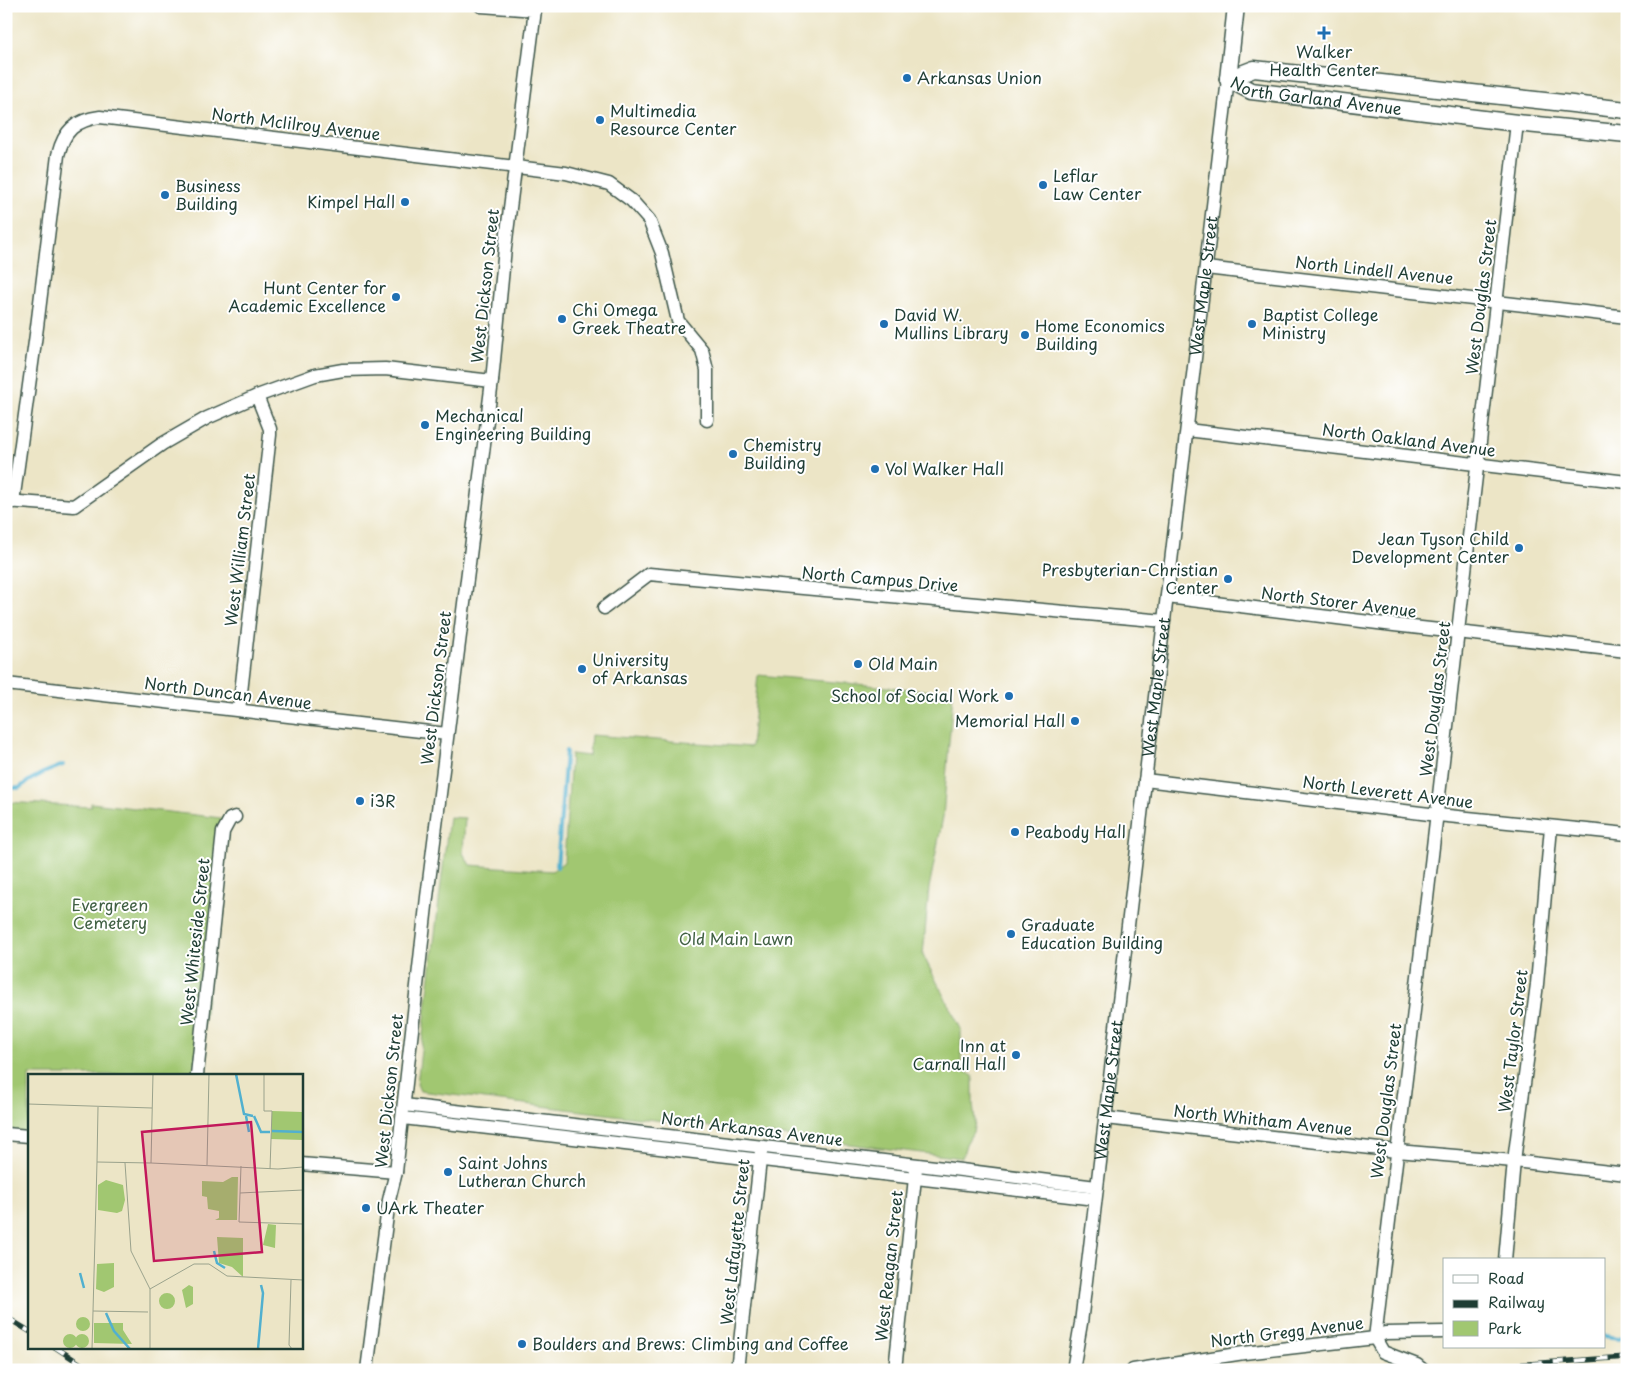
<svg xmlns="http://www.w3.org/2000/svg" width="1633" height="1376" viewBox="0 0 1633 1376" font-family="'Playpen Sans',sans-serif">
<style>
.green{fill:#a1c771;stroke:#608252}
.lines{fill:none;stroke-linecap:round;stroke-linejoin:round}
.stream{stroke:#51b0cf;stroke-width:4}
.minor-casing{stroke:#3e564a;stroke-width:15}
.major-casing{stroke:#3e564a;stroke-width:19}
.minor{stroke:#fff;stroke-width:12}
.major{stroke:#fff;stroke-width:16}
.rail-casing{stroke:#1f3d34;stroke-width:5.5}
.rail{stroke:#fff;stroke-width:4;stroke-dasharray:11;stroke-linecap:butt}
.poi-dot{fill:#1f6fb2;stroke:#fff;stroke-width:2}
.labels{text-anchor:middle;stroke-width:4;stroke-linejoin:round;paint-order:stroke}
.poi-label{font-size:16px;fill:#1f3d34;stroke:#fff;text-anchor:start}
.street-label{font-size:16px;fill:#1f3d34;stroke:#fff}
.park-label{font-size:16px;fill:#406043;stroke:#fff}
.inset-river{fill:none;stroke:#51b0cf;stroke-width:2.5}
.inset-road{fill:none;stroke:#9aa28c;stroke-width:1}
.view{fill:#c2185b;fill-opacity:0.15;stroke:#c2185b;stroke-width:2.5}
.inset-edge{fill:none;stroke:#1f3d34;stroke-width:2.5}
</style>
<rect width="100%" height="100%" fill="#fff"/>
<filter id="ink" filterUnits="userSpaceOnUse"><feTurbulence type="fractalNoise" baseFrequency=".02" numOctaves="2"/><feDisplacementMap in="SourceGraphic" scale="10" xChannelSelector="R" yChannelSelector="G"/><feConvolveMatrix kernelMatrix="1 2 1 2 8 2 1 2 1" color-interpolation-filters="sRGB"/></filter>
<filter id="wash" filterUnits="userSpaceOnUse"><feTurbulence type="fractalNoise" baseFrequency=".0096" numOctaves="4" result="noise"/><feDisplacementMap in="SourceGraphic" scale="20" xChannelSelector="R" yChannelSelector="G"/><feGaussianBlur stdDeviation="1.12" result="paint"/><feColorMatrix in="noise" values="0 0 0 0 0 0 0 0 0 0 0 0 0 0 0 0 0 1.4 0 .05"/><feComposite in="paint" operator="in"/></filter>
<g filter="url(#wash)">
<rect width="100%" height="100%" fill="#ece5c6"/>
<!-- green -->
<path class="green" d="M 758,675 L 953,693 L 943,817 L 929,888 L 923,955 L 961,1029 L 961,1069 L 973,1076 L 973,1104 L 975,1122 L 973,1132 L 966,1144 L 962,1158 L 420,1091 L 417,1084 L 449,817 L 465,818 L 463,853 L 470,865 L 552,871 L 564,862 L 571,754 L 589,756 L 591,735 L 751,747 Z
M 6,802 L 91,807 L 91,803 L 230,819 L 197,1075 L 29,1075 L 29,1136 L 6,1134 Z"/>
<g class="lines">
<!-- stream -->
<path class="stream" d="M 6,788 L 19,788 L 30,780 L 43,773 L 63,765
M 557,867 L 566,751
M 1604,1336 L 1619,1338 L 1627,1335"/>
</g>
</g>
<g filter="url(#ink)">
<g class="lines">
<defs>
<g id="minor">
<path d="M 1206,268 L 1627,317"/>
<path d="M 1187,430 L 1627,482"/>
<path d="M 6,501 L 74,506 L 162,444 L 207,418 L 257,396 L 315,375 L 343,370 L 385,369 L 492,381"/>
<path d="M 13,502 L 37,327 L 58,155 C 64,131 75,120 100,117 L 566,173 L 609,184 L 632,201 L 649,220 L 662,253 L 678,321 L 702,350 L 707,370 L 707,420"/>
<path d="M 1167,597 L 1394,625 L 1627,651"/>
<path d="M 604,608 L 649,574 L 1164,621"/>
<path d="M 6,684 L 447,734"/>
<path d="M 239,710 L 270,435 L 270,429 L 257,396"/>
<path d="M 1145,780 L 1438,815 L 1627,834"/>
<path d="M 197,1075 L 223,832 L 230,819 L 235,817"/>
<path d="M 404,1105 L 961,1170 L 1096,1187"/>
<path d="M 403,1118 L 1095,1199"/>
<path d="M 1105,1118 L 1397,1151 L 1514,1161 L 1627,1174"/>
<path d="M 6,1134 L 29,1136"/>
<path d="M 301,1164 L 396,1172"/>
<path d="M 1505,1260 L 1514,1161 L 1537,984 L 1551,827"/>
<path d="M 367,1370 L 389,1200 L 396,1172 L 427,897 L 492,381 L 505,248 L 535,10 L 481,6"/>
<path d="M 737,1370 L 761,1151"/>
<path d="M 895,1370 L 916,1168"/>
<path id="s1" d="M 1073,1370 L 1081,1323 L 1228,79"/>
<path d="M 1133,1370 L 1244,1353 L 1375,1338 L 1385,1333 L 1444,1332"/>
<path d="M 1423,1370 L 1417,1365 L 1383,1352 L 1375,1338 C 1423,933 1473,528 1517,123"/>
</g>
<g id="major">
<path id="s2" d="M 1228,79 L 1251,91 L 1517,123 L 1627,134"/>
<path d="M 1228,79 L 1254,69 L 1627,110"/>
<path d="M 1228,79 L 1236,6"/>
</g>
</defs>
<!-- minor casing -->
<use href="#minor" class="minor-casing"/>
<!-- major casing -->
<use href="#major" class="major-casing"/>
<!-- minor -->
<use href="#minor" class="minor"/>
<!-- major -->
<use href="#major" class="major"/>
<defs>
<path id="rail" d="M 6,1317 L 29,1331
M 55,1347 L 90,1370
M 1444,1370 L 1627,1357"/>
</defs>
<!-- rail casing -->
<use href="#rail" class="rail-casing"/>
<!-- rail -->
<use href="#rail" class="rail"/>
</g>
</g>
<!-- markers -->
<g class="poi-dot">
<path d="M1321.5 25.5h5v5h5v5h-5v5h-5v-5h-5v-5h5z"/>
<circle cx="907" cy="78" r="5"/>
<circle cx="600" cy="120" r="5"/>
<circle cx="1043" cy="185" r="5"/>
<circle cx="165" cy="195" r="5"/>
<circle cx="405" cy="202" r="5"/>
<circle cx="396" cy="297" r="5"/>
<circle cx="562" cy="319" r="5"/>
<circle cx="884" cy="324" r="5"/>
<circle cx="1252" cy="324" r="5"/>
<circle cx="1025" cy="335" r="5"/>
<circle cx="425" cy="425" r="5"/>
<circle cx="733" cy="454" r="5"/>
<circle cx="875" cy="469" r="5"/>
<circle cx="1519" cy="548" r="5"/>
<circle cx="1228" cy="579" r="5"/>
<circle cx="858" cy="664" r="5"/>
<circle cx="582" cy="669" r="5"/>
<circle cx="1009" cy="696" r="5"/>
<circle cx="1075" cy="721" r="5"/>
<circle cx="360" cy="801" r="5"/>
<circle cx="1015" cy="832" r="5"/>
<circle cx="1011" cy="934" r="5"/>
<circle cx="1016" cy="1055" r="5"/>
<circle cx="448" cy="1172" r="5"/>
<circle cx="366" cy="1208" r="5"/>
<circle cx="522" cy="1344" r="5"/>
</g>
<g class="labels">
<!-- poi labels -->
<g class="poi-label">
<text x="1324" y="58" text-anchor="middle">Walker<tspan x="1324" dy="18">Health Center</tspan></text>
<text x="917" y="84">Arkansas Union</text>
<text x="610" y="117">Multimedia<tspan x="610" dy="18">Resource Center</tspan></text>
<text x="1053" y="182">Leflar<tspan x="1053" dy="18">Law Center</tspan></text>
<text x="175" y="192">Business<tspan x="175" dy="18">Building</tspan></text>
<text x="395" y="208" text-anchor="end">Kimpel Hall</text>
<text x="386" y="294" text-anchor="end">Hunt Center for<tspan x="386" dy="18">Academic Excellence</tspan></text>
<text x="572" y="316">Chi Omega<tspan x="572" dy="18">Greek Theatre</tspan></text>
<text x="894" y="321">David W.<tspan x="894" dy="18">Mullins Library</tspan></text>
<text x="1262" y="321">Baptist College<tspan x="1262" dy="18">Ministry</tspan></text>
<text x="1035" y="332">Home Economics<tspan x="1035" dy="18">Building</tspan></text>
<text x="435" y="422">Mechanical<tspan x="435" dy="18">Engineering Building</tspan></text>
<text x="743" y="451">Chemistry<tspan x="743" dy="18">Building</tspan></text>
<text x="885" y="475">Vol Walker Hall</text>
<text x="1509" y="545" text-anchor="end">Jean Tyson Child<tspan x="1509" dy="18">Development Center</tspan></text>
<text x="1218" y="576" text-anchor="end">Presbyterian-Christian<tspan x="1218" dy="18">Center</tspan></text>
<text x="592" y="666">University<tspan x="592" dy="18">of Arkansas</tspan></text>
<text x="868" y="670">Old Main</text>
<text x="999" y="702" text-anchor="end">School of Social Work</text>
<text x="1065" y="727" text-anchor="end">Memorial Hall</text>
<text x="370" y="807">i3R</text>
<text x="1025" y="838">Peabody Hall</text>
<text x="1021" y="931">Graduate<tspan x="1021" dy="18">Education Building</tspan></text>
<text x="1006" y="1052" text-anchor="end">Inn at<tspan x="1006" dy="18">Carnall Hall</tspan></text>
<text x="458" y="1169">Saint Johns<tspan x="458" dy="18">Lutheran Church</tspan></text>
<text x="376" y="1214">UArk Theater</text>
<text x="532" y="1350">Boulders and Brews: Climbing and Coffee</text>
</g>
<!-- street labels -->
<g class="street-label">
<text dy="6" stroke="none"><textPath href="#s2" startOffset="91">North Garland Avenue</textPath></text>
<text transform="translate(296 124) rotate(7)" y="6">North McIilroy Avenue</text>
<text transform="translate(1374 270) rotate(6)" y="6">North Lindell Avenue</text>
<text transform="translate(485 286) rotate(-84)" y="6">West Dickson Street</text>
<text dy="6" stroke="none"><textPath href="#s1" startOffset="1092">West Maple Street</textPath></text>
<text transform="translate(1481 297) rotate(-83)" y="6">West Douglas Street</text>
<text transform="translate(1409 440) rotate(7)" y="6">North Oakland Avenue</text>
<text transform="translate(240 550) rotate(-83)" y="6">West William Street</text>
<text transform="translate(880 579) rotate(5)" y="6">North Campus Drive</text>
<text transform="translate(1339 602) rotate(7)" y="6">North Storer Avenue</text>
<text transform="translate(436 688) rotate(-83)" y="6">West Dickson Street</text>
<text dy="6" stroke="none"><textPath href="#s1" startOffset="688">West Maple Street</textPath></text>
<text transform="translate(228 693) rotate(7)" y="6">North Duncan Avenue</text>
<text transform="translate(1435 699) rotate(-83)" y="6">West Douglas Street</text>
<text transform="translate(1388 792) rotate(7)" y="6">North Leverett Avenue</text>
<text transform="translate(195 942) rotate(-84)" y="6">West Whiteside Street</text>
<text transform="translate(1513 1041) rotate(-83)" y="6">West Taylor Street</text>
<text dy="6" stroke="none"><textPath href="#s1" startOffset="282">West Maple Street</textPath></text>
<text transform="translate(389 1091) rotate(-84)" y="6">West Dickson Street</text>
<text transform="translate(1386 1101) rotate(-83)" y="6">West Douglas Street</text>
<text transform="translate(1263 1120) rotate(6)" y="6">North Whitham Avenue</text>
<text transform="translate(752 1129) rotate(7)" y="6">North Arkansas Avenue</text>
<text transform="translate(735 1242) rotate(-84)" y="6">West Lafayette Street</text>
<text transform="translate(889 1266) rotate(-84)" y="6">West Reagan Street</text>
<text transform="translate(1287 1332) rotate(-7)" y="6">North Gregg Avenue</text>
</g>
<!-- park labels -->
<g class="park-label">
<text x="110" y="911">Evergreen<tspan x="110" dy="18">Cemetery</tspan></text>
<text x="736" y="945">Old Main Lawn</text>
</g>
</g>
<!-- overview -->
<g transform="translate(28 1074)">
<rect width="275" height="275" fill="#ece5c6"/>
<path d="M 244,37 L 275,38 L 275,66 L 243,65 ZM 204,103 L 210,103 L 209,146 L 187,146 L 191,144 L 191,137 L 180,135 L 179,123 L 174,122 L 174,107 L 195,108 ZM 78,106 L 95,111 L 97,126 L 94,137 L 89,139 L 70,136 L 70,111 ZM 240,150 L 248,151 L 247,174 L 235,171 ZM 189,163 L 215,164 L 215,203 L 204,193 L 191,189 ZM 86,189 L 86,213 L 76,218 L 68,215 L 69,190 ZM 161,211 L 165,213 L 165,230 L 158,234 L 154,216 ZM131 227a8 8 0 1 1 16 0a8 8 0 1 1-16 0ZM48 250a7 7 0 1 1 14 0a7 7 0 1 1-14 0ZM 66,249 L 95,249 L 95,256 L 104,270 L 66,269 ZM35 267a7 7 0 1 1 14 0a7 7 0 1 1-14 0ZM47 267a7 7 0 1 1 14 0a7 7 0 1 1-14 0Z" fill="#a1c771"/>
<path class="inset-river" d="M 208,0 L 216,40 L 225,42M 218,42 L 221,58M 226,42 L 233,58 L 242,58M 244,57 L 275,58M 186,177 L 189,189 L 197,194M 52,199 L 56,214M 78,239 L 86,257 L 102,275M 230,275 L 235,219 L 233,211"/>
<path class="inset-road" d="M 236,0 L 236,37 L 244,37 L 242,95M 0,30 L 124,34M 69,88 L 70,33M 97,89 L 103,177 L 122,215 L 122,275M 123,89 L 250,95 L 275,93M 123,89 L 125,0M 179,91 L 181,0M 213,92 L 211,148 L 275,150M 212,119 L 275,116M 263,206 L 261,271 L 264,275M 122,215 L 166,190 L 181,190 L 199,202 L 275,206M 65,237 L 120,238M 64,275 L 69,88 L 123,89"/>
<path class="view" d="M 223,48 L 234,178 L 126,187 L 114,58 Z"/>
<rect width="275" height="275" class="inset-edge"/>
</g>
<!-- margin -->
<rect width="1633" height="1376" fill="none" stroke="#fff" stroke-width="25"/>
<!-- legend -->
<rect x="1443" y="1258" width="162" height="90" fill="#ffffff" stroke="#a5b1ae"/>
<rect x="1453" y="1275" width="25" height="8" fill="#ffffff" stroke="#a5b1ae"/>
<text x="1488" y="1284" font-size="15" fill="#1f3d34">Road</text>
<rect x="1453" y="1300" width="25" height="8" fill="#1f3d34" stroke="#a5b1ae"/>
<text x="1488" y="1308" font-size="15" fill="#1f3d34">Railway</text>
<rect x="1453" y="1321" width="25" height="15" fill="#a1c771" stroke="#a5b1ae"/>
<text x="1488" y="1334" font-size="15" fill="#1f3d34">Park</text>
</svg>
